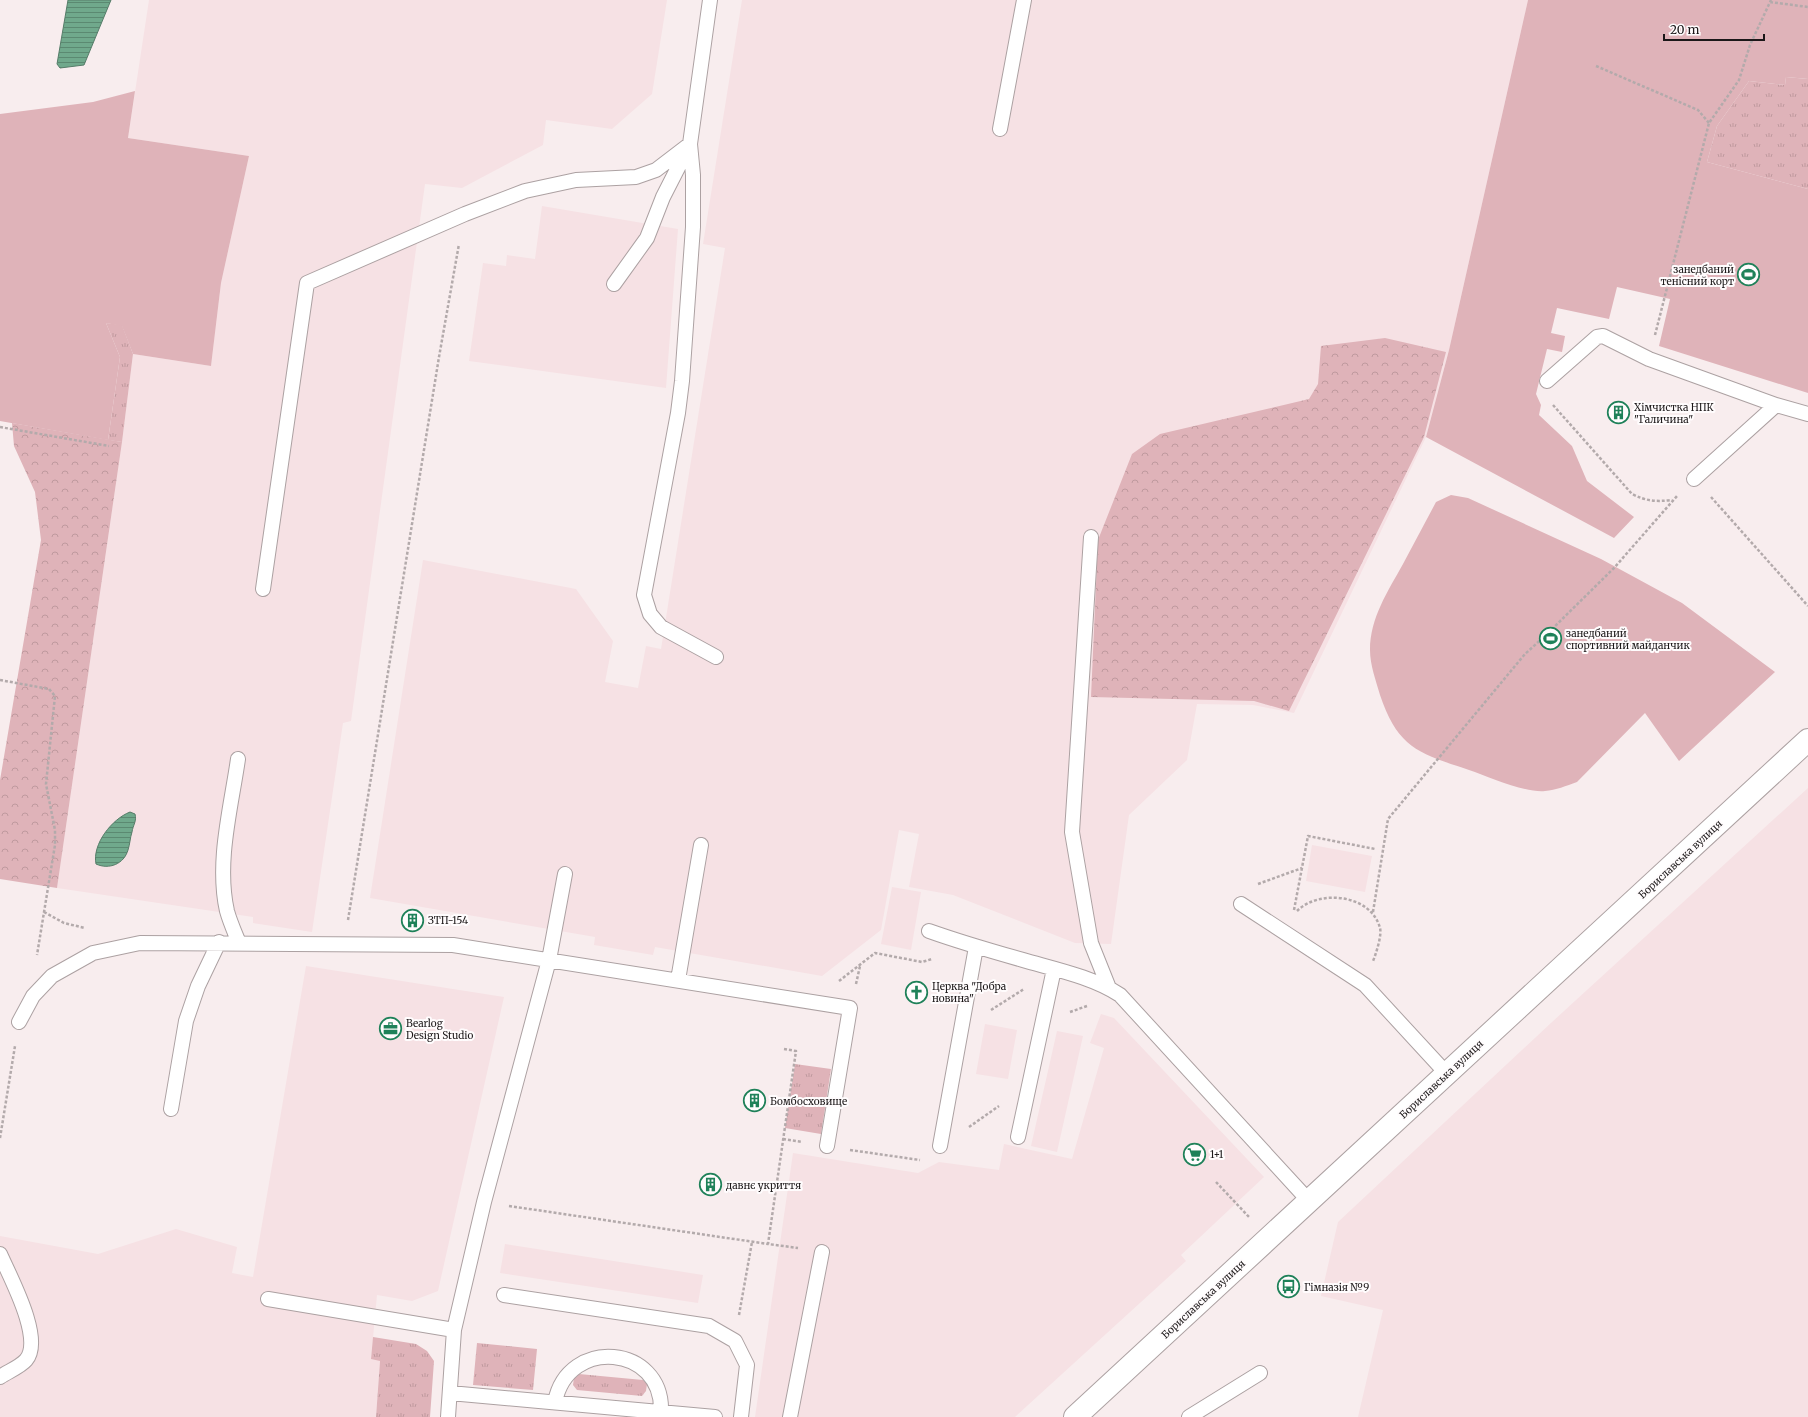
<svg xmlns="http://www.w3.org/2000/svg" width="1808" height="1417" viewBox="0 0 1808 1417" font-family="Merriweather,serif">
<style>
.built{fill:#f6e1e4}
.grass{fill:url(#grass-tufts)}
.forest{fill:url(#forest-crowns)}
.garden{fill:#dfb3b9}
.water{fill:url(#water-rules);stroke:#567d69}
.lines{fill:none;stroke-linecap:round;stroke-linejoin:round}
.lane-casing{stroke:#aca1a2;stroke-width:16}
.secondary-casing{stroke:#aca1a2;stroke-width:24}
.path{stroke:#b3aaab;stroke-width:2.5;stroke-dasharray:3 2;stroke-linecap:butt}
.lane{stroke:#fff;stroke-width:14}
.secondary{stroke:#fff;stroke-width:22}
.labels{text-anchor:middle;stroke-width:4;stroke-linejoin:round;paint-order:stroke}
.poi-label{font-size:10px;fill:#1b1718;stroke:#fffcfd;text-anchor:start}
.street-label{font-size:10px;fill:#1b1718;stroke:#fffcfd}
</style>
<defs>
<pattern id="grass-tufts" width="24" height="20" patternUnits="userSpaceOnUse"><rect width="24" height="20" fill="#dfb3b9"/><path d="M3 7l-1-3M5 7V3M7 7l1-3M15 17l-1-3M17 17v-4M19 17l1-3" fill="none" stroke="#bf999e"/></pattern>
<pattern id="forest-crowns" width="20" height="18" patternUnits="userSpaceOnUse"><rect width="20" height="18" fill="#dfb3b9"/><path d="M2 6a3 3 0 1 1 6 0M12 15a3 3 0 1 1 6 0" fill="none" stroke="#bf999e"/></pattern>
<pattern id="water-rules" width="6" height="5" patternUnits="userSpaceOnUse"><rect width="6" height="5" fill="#70a98c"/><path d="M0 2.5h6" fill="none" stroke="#5b8971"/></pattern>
</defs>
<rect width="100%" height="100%" fill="#f8edee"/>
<!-- built -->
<path class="built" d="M 149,0 L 667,0 L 652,94 L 612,129 L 546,120 L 543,145 L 462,188 L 425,184 L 351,721 L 343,723 L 312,932 L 253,923 L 253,917 L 57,888 L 122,442 L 133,354 L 211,366 L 221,283 L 249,156 L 128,138 Z
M 742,0 L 1528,0 L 1449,350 L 1426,437 L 1294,713 L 1253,705 L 1197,704 L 1187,760 L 1129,815 L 1111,944 L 1075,943 L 953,895 L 909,887 L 919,834 L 899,830 L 881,930 L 822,976 L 655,947 L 653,955 L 594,945 L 595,937 L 370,898 L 423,560 L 576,589 L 613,641 L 605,682 L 638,688 L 646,646 L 661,649 L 725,248 L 703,244 Z
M 542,206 L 678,229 L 666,388 L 469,361 L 483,263 L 506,266 L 507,255 L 535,259 Z
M 1808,788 L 1808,1417 L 1358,1417 L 1383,1310 L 1321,1296 L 1338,1222 L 1552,1022 Z
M 1312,845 L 1372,856 L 1365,892 L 1306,881 Z
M 892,887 L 921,892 L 911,950 L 881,944 Z
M 306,966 L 504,997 L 438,1291 L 412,1301 L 377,1295 L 371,1359 L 380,1360 L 376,1417 L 0,1417 L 0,1236 L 98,1254 L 176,1229 L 237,1247 L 232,1273 L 253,1277 Z
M 1101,1014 L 1114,1018 L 1264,1177 L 1181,1255 L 1186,1261 L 1015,1417 L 755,1417 L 793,1153 L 918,1173 L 939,1162 L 999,1170 L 1004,1144 L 1072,1159 L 1104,1048 L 1090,1043 Z
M 985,1024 L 1017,1030 L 1008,1079 L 976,1074 Z
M 1057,1031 L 1083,1036 L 1057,1152 L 1031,1146 Z
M 505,1244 L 703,1275 L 698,1303 L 500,1273 Z"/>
<!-- grass -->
<path class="grass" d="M 1786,77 L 1808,79 L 1808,189 L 1707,162 L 1717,126 L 1749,81 L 1785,85 Z
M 106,323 L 122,325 L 133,354 L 122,442 L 108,440 L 120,357 Z
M 795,1064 L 831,1069 L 821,1134 L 785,1128 Z
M 373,1337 L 416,1344 L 427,1351 L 434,1361 L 430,1417 L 376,1417 L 380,1361 L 371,1359 Z
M 477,1343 L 537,1349 L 533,1390 L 473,1385 Z
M 579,1374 L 643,1380 L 647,1384 L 646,1391 L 642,1396 L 577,1390 L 573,1385 L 574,1378 Z"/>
<!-- forest -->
<path class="forest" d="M 1385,338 L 1446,352 L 1424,437 L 1289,711 L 1254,701 L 1091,697 L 1098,540 L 1132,454 L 1160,434 L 1309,399 L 1318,384 L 1321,346 Z
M 12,423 L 122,442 L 57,888 L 0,879 L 0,780 L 41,540 L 35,492 L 14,446 Z"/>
<!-- garden -->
<path class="garden" d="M 1528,0 L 1808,0 L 1808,79 L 1786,77 L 1785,85 L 1749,81 L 1717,126 L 1707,162 L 1808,189 L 1808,393 L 1659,346 L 1670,299 L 1617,287 L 1609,319 L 1557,308 L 1551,333 L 1565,336 L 1562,352 L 1547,349 L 1536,394 L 1541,405 L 1539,415 L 1572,446 L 1587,481 L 1634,517 L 1614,538 L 1426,437 L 1449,350 Z
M 135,91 L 128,138 L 249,156 L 221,283 L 211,366 L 133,354 L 122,326 L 106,323 L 120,357 L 108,440 L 0,421 L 0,114 L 93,102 Z
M 1451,495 L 1468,498 L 1601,559 L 1682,603 L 1775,672 L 1679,761 L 1645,713 L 1577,782 C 1566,786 1556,790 1545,791 C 1525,793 1489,777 1469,770 C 1418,753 1398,748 1380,695 C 1376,681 1370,665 1370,650 C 1370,618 1388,591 1403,564 C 1414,543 1425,523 1436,502 Z"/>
<!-- water -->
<path class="water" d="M 68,0 L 111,0 L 84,65 L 60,68 L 57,64 Z
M 130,812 L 135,814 C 137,821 133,825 132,832 C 130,838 130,844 128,850 C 124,864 109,870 96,864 C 92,844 112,819 130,812 Z"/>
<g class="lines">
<defs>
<path id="lane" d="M 710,0 L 690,144 L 693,175 L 693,227 L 682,381 L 678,413 L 644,595 L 650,614 L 661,627 L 716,657
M 1000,129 L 1024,0
M 614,284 L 647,238 L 663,197 L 688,148
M 1547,381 L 1597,337 L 1603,336 L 1649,359 L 1776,405
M 1694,479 L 1776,405 L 1808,414
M 1091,537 L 1072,832 L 1091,943 L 1109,988
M 263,589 L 307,283 L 465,214 L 525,191 L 576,180 L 636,177 L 656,170 L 690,144
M 238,759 C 231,808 216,862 227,911 C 230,922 235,933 239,943
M 1241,904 L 1365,985 L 1447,1074
M 929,931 C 960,942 991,951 1023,960 C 1054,969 1093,977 1120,995 L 1309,1201
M 678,980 L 701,845
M 19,1022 L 33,996 L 52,976 L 93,953 L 140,943 L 453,945 L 850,1008 L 827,1146
M 171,1109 L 186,1021 L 198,986 L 219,942
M 1018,1137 L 1054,969
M 940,1146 L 976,947
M 0,1254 C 10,1277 44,1339 26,1360 C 20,1367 7,1372 0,1377
M 504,1295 L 709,1326 L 735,1341 L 747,1365 L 741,1417
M 268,1299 L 454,1330
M 450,1393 L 715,1417
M 555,1402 C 568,1336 663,1345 661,1411
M 448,1417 L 454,1330 L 484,1202 L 549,960 L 565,874
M 790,1417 L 822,1252
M 1189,1417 L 1260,1373"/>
<path id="secondary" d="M 1075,1417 L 1808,740"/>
</defs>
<!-- lane casing -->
<use href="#lane" class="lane-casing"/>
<!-- secondary casing -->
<use href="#secondary" class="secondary-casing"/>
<!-- path -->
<path class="path" d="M 1770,2 L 1808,7
M 1596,66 L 1698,110 L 1709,123
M 1655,335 L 1709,123 L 1739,80 L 1750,45 L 1771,0
M 1553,405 L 1632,494 C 1646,501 1656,502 1672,500
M 0,427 L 109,446
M 1711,497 L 1808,606
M 0,680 L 49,689 L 55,696 L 46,784 L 55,830 L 55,845 L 37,955
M 1258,884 L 1302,868
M 1294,910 L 1308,836 L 1375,849
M 1297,911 C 1319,889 1371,894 1380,928 C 1382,935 1376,954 1373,961
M 44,912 L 64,923 L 85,928
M 1373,912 L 1388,819 L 1525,654 L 1546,635 L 1614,568 L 1677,496
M 348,920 L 439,357 L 459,244
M 839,981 L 875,953 L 922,962 L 932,959
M 856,984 L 860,966
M 991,1010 L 1024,989
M 1070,1012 L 1087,1006
M 784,1049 L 796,1051 L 768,1244 L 798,1248
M 969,1127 L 999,1106
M 0,1138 L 15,1046
M 783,1139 L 802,1142
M 850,1150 L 920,1160
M 1216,1182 L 1249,1217
M 509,1206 L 768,1244
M 739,1315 L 752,1242"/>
<!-- lane -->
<use href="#lane" class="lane"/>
<!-- secondary -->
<use href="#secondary" class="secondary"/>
</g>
<!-- icons -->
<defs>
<symbol id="stadium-ring" viewBox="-11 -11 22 22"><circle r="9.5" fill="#fffcfd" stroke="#1f8159" stroke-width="1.5"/><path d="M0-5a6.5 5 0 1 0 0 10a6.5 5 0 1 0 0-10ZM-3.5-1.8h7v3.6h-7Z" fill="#1f8159"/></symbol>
<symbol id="building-ring" viewBox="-11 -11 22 22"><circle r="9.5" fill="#fffcfd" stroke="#1f8159" stroke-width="1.5"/><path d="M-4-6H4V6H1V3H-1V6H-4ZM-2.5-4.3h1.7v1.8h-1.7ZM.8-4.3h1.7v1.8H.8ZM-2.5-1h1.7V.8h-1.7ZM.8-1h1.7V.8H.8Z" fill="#1f8159"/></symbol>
<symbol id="church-ring" viewBox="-11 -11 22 22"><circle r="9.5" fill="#fffcfd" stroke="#1f8159" stroke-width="1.5"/><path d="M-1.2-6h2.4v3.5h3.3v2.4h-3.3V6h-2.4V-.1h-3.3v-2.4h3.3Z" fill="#1f8159"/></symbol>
<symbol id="office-ring" viewBox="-11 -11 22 22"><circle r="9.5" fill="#fffcfd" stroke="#1f8159" stroke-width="1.5"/><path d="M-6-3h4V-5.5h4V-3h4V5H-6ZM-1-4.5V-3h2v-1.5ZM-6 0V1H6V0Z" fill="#1f8159"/></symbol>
<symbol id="supermarket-ring" viewBox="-11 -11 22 22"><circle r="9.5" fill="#fffcfd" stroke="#1f8159" stroke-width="1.5"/><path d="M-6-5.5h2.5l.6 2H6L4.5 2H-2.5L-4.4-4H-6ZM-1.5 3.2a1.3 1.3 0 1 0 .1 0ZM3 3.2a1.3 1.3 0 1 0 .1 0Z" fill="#1f8159"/></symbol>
<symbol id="bus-ring" viewBox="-11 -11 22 22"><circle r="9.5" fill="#fffcfd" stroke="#1f8159" stroke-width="1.5"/><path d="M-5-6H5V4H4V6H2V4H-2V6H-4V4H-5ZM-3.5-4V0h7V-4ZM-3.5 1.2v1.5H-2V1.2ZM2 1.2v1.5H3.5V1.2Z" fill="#1f8159"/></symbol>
</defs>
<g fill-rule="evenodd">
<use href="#stadium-ring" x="1736" y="262" width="25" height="25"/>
<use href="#building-ring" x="1606" y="400" width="25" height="25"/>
<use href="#stadium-ring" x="1538" y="626" width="25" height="25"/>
<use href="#building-ring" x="400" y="908" width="25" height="25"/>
<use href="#church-ring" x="904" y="980" width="25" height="25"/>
<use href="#office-ring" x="378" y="1016" width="25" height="25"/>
<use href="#building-ring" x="742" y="1088" width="25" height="25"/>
<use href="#supermarket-ring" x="1182" y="1142" width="25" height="25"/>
<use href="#building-ring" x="698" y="1172" width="25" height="25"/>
<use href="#bus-ring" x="1276" y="1274" width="25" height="25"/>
</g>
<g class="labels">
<!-- poi labels -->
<g class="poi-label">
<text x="1734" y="273" text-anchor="end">занедбаний<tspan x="1734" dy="12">тенісний корт</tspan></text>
<text x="1634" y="411">Хімчистка НПК<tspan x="1634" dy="12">"Галичина"</tspan></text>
<text x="1566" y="637">занедбаний<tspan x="1566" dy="12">спортивний майданчик</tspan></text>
<text x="428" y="924">ЗТП-154</text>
<text x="932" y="990">Церква "Добра<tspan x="932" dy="12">новина"</tspan></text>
<text x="406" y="1027">Bearlog<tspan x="406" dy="12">Design Studio</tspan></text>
<text x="770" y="1105">Бомбосховище</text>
<text x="1210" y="1158">1+1</text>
<text x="726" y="1189">давнє укриття</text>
<text x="1304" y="1291">Гімназія №9</text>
</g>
<!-- street labels -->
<g class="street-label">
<text transform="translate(1680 859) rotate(-43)" y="4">Бориславська вулиця</text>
<text transform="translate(1441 1079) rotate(-43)" y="4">Бориславська вулиця</text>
<text transform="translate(1203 1299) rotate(-43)" y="4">Бориславська вулиця</text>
</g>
</g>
<!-- scale -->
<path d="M1664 34v6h100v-6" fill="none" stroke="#1b1718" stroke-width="2"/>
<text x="1670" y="34" font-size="12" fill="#1b1718" stroke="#fffcfd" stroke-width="3" paint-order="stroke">20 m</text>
</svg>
